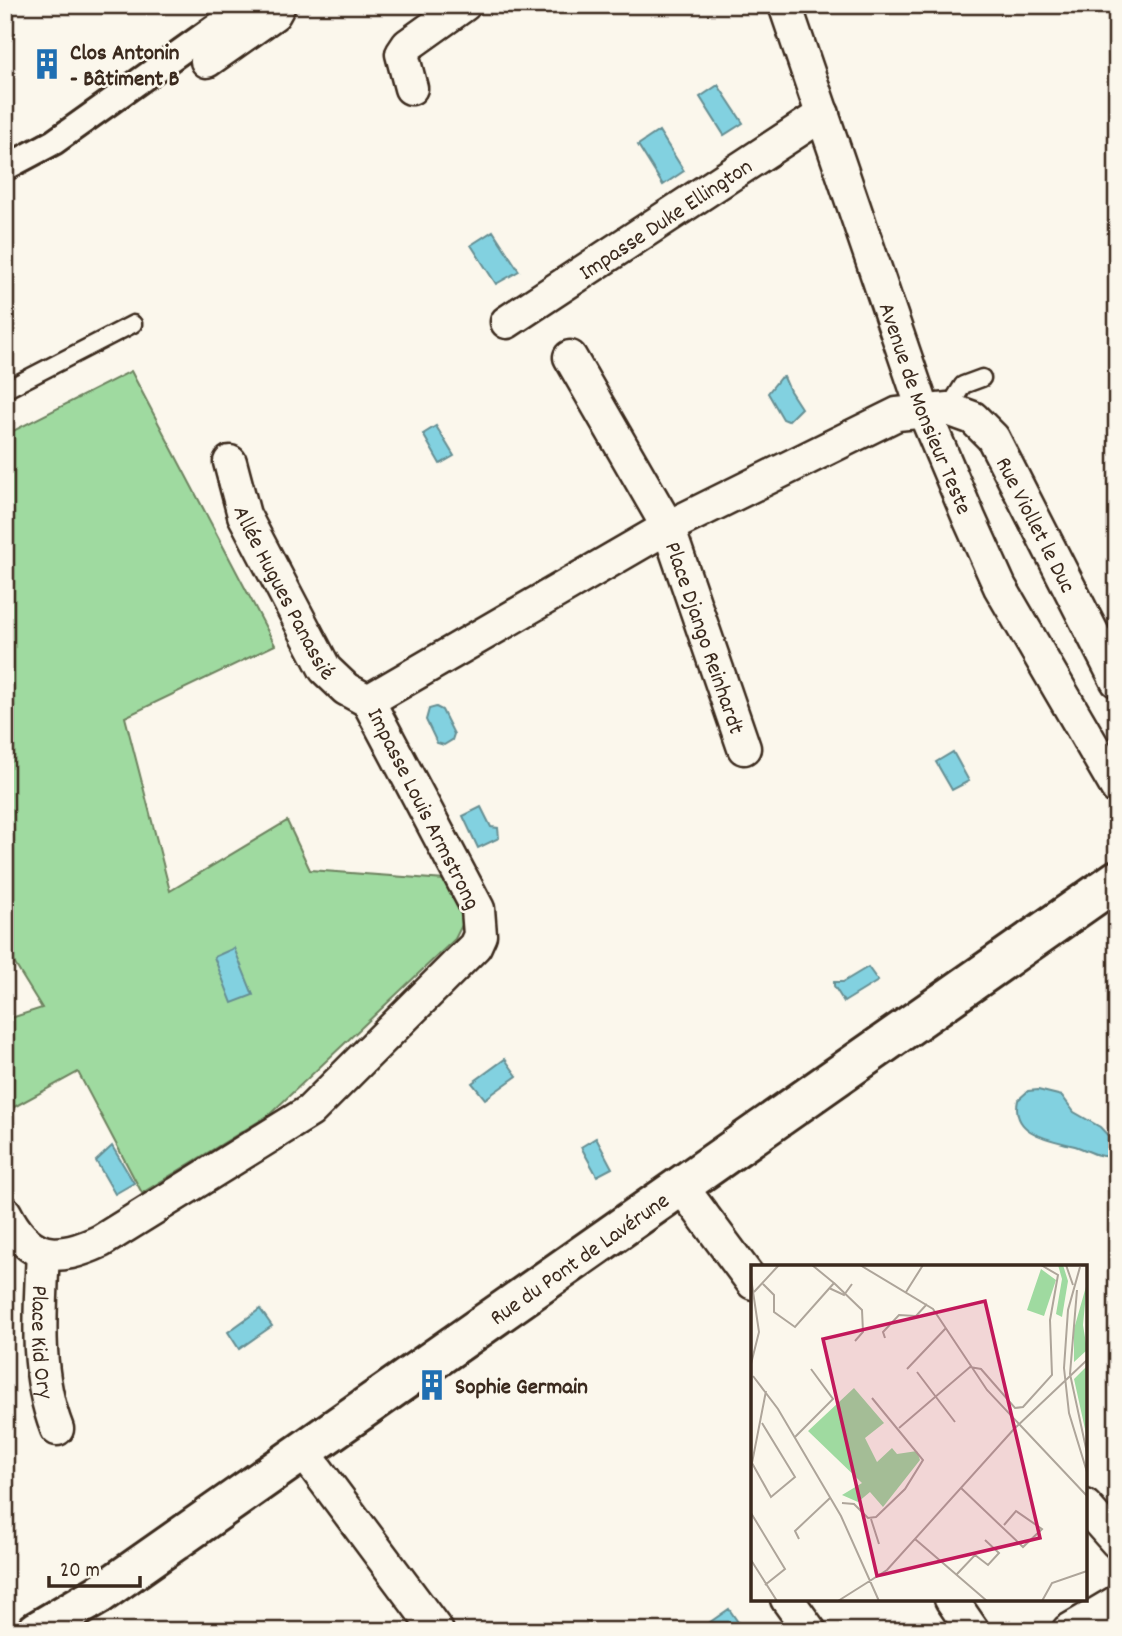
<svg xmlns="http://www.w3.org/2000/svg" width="1122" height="1636" viewBox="0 0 1122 1636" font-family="Dekko,sans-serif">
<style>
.green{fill:#9fdaa0;stroke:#6d825f;stroke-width:2}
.water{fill:#82d1e0;stroke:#668e92;stroke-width:2}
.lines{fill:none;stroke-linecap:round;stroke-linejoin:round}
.service-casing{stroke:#3b2a1e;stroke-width:21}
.pedestrian-casing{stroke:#3b2a1e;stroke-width:30}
.minor-casing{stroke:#3b2a1e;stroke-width:37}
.tertiary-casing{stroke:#3b2a1e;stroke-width:44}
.service{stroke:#fbf7ec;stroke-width:16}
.pedestrian{stroke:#fbf7ec;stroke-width:24}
.minor{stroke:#fbf7ec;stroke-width:32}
.tertiary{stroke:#fbf7ec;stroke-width:38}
.labels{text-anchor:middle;stroke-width:5;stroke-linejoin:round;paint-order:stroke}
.poi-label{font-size:23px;font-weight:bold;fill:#3b2a1e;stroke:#fbf7ec;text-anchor:start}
.street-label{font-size:23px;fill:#3b2a1e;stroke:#fbf7ec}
.inset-road{fill:none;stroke:#aea59a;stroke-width:2}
.view{fill:#c2185b;fill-opacity:0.15;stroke:#c2185b;stroke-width:3.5}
.inset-edge{fill:none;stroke:#3b2a1e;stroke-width:3.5}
</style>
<rect width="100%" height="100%" fill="#fbf7ec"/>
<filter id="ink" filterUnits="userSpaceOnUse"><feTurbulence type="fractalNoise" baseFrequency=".0143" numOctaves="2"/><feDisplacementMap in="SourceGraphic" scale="14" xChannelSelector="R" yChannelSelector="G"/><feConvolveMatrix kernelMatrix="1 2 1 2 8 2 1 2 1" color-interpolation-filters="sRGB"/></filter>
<g filter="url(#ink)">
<!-- green -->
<path class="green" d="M 131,371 L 275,645 L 125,717 L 170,891 L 287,821 L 310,870 L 445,880 L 465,919 L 455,939 L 269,1115 L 142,1193 L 78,1072 L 5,1112 L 5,1020 L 42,1008 L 5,948 L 5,435 Z"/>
<!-- water -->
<path class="water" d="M 718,85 L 743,123 L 724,135 L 700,97 Z
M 659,131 L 684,171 L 663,185 L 638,145 Z
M 493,231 L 519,271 L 496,284 L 471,245 Z
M 784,377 L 790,391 L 801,408 L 788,421 L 783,419 L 768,393 L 780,378 Z
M 436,426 L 454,456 L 440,464 L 423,434 Z
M 436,707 L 442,710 L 454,734 L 452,740 L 444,745 L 437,743 L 426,720 L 429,709 Z
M 953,752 L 969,781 L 952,790 L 936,762 Z
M 481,807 L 491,827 L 498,828 L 499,838 L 478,848 L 463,816 Z
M 234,948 L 253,995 L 232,1003 L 214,957 Z
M 868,967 L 878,981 L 844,1002 L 834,986 L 834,982 L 843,982 Z
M 505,1059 L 517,1076 L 485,1099 L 472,1083 Z
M 1038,1090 L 1062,1096 L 1074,1112 L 1100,1127 L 1115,1143 L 1112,1156 C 1098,1158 1088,1150 1075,1146 C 1052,1140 1010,1135 1018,1100 L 1028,1091 Z
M 596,1138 L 612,1168 L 597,1176 L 581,1147 Z
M 112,1146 L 134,1183 L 115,1194 L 96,1161 Z
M 260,1309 L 272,1326 L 239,1349 L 228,1332 Z
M 729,1609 L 744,1631 L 701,1631 L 700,1629 Z"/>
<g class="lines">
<defs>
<path id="service" d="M 5,390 L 133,324
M 948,409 L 963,385 L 982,378"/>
<path id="pedestrian" d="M 5,168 L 54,142 L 246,5"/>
<g id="minor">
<path id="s1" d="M 785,5 L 923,409 L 969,518 L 1000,587 L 1117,788"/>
<path d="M 207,61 L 274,14 L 279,5"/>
<path d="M 411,88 L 402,54 L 408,45 L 464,5"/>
<path id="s2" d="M 507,322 L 823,114"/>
<path id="s3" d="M 570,357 L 668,527 L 744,748"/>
<path id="s4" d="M 230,462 L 244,515 L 325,669 L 346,689 L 368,701"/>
<path id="s5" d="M 368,701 L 668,527 L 897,414 L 948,409 L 973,418 L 993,438 L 1117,681"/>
<path d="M 681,1186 L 753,1283"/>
<path d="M 5,1213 C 29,1260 56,1262 101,1241 L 310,1111 L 475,946 L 480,935 L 478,909 L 368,701"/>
<path id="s6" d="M 43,1253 C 40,1312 35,1373 57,1429"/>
<path d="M 303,1451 L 437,1631"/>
<path d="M 1085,1506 L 1117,1542"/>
<path d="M 787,1599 L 810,1631"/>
<path d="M 951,1599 L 973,1631"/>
<path d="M 1068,1631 L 1117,1602"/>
</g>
<g id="tertiary">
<path id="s7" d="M 37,1631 L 98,1595 L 1117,880"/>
</g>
</defs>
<!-- service casing -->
<use href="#service" class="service-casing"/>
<!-- pedestrian casing -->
<use href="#pedestrian" class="pedestrian-casing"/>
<!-- minor casing -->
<use href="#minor" class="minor-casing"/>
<!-- tertiary casing -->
<use href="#tertiary" class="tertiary-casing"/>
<!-- service -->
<use href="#service" class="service"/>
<!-- pedestrian -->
<use href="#pedestrian" class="pedestrian"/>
<!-- minor -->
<use href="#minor" class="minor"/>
<!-- tertiary -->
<use href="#tertiary" class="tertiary"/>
</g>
</g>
<!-- icons -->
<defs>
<symbol id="building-bare" viewBox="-9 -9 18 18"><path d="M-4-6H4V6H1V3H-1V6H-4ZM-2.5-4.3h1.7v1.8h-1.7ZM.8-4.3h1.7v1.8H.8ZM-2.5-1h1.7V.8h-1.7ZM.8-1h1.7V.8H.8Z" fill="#1f6fb2" stroke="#fbf7ec" stroke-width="2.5" paint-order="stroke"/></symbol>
</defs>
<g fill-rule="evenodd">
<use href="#building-bare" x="25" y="42" width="44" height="44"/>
<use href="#building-bare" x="410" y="1363" width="44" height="44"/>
</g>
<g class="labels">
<!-- poi labels -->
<g class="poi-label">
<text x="70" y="59">Clos Antonin<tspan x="70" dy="26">- Bâtiment B</tspan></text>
<text x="455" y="1393">Sophie Germain</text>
</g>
<!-- street labels -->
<g class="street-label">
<text dy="8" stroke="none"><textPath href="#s2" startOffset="189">Impasse Duke Ellington</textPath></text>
<text dy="8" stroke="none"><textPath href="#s1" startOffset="427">Avenue de Monsieur Teste</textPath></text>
<text dy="8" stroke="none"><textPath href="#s5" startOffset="805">Rue Viollet le Duc</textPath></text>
<text dy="8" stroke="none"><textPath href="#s4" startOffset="142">Allée Hugues Panassié</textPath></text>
<text dy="8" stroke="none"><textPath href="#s3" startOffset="313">Place Django Reinhardt</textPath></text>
<text transform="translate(425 808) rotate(63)" y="8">Impasse Louis Armstrong</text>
<text dy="8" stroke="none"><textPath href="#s7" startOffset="658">Rue du Pont de Lavérune</textPath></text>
<text dy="8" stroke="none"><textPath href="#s6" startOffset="89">Place Kid Ory</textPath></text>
</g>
</g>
<!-- overview -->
<g transform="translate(751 1265)">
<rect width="336" height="336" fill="#fbf7ec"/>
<path d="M 307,0 L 312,0 L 317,16 L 311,52 L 305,49 L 311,14 ZM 290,4 L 305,15 L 293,51 L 276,45 ZM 336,18 L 332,60 L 336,85 L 323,97 L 323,64 ZM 336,101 L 336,173 L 323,114 ZM 103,123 L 133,158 L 114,173 L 126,197 L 141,183 L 146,189 L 166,186 L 169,195 L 132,242 L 119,227 L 107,237 L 91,230 L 111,218 L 57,166 Z" fill="#9fdaa0"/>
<path class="inset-road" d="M 109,0 L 182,44 L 236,125 L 336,231M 315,0 L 322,20M 329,2 L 317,45 L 313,103 L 318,148 L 336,207M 0,13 L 8,67 L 0,99M 83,18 L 111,45 L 112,67 L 104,76M 12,19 L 23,30 L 23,47 L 44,62 L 83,18 L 61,0M 78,23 L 93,30 L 101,19M 326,25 L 319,109 L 336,188M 3,27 L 28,0M 155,27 L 172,0M 134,73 L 132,67 L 148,50 L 165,51 L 176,39M 156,104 L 195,63M 166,107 L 204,157M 2,111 L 27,144 L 90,251 L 128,336M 11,158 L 44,212 L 20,232 L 1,198 L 15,126M 148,163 L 219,102 L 230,104 L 264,143 L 272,142 L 301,110 L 299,55 L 307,10 L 290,0M 44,172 L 82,134 L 60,104M 210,223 L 272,282 L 291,264 L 265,246 L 253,260M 91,238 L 103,239 L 117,253 L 125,252 L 154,224 L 172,195 L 121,133M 0,248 L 34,304 L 14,320M 120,254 L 128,279M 48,274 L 44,266 L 79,233M 164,274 L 236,336M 0,295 L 26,336M 206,309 L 224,290 L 237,300 L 248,288 L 234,275M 87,336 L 136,305 L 263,164 L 336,95M 291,336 L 301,318 L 336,306"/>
<path class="view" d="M 234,36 L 289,273 L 126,311 L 72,74 Z"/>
<rect width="336" height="336" class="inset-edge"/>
</g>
<!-- margin -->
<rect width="1122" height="1636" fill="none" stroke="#fbf7ec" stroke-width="28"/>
<rect x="14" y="14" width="1094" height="1608" fill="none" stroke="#3b2a1e" stroke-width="2.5" filter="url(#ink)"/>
<!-- scale -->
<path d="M49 1576v10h91v-10" fill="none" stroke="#3b2a1e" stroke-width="3.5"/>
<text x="60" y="1576" font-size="21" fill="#3b2a1e" stroke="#fbf7ec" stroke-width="5" paint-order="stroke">20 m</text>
</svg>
